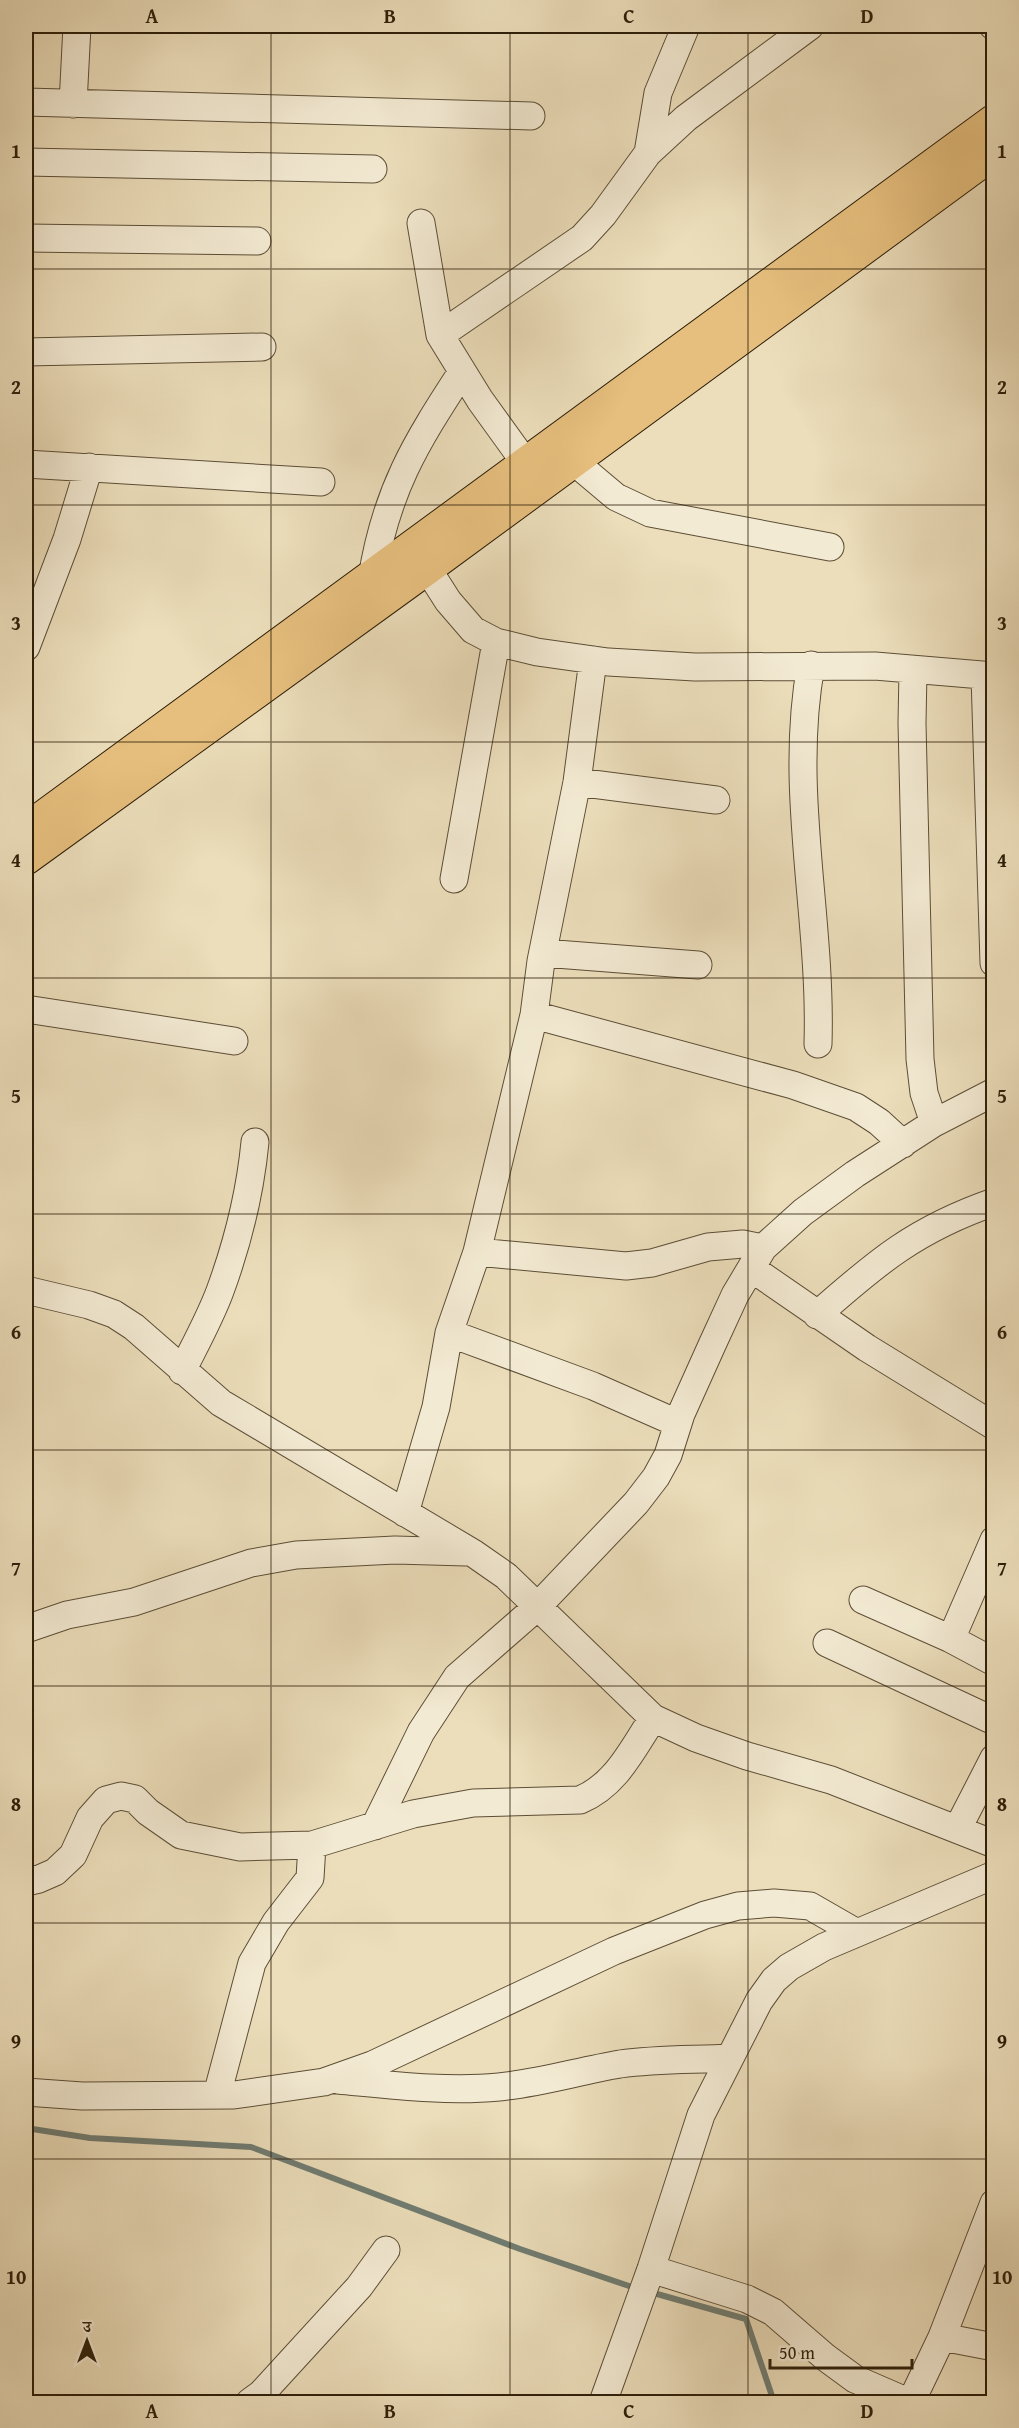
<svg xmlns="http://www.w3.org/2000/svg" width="1019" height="2428" viewBox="0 0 1019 2428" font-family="'Gentium Book Plus','Noto Serif Devanagari',serif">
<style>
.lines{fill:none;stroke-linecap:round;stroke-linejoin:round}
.stream{stroke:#6f7c72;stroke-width:6}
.minor-casing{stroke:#5c4e36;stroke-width:29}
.major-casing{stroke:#2c1e09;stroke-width:35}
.minor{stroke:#f3ead3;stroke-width:27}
.major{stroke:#e6bf7e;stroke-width:33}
.grid{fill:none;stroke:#2c1e09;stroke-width:1.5;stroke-opacity:0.55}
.neatline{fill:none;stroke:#2c1e09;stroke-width:2}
.grid-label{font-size:20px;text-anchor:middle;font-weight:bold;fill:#2c1e09}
</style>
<rect width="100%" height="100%" fill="#ecdebb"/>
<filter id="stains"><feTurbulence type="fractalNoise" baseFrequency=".00333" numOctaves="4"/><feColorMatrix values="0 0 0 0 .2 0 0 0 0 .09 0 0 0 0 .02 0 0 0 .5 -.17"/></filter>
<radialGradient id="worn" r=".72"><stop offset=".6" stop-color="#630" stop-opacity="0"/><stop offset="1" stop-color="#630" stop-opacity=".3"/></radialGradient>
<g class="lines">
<!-- stream -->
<path class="stream" d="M 26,2128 L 90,2138 L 251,2147 L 520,2249 L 638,2289
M 650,2292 L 746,2319 L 774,2402"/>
<defs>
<path id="minor" d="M 993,26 L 994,26
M 26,102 L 531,116
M 73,104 L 77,26
M 648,153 L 658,93 L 686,26
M 26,162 L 373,169
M 421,223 L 440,335 L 480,400 L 537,479
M 26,238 L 257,241
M 440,335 L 582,238 L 603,215 L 648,153 L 686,118 L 810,26
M 26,352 L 262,347
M 572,460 L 616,497 L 650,513 L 830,547
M 26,464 L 321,482
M 427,568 L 448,601 L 473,630 L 496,642 L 537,652 L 608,662 L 695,667 L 875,666 L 994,676
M 372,578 C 386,491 415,444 462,372
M 26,647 L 67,539 L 89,467
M 811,665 C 788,791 822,917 818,1044
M 913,671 L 912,723 L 920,1059 L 924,1093 L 934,1123
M 985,676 L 994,963
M 577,782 L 716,800
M 454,879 L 496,642
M 543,953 L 698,965
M 26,1009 L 234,1041
M 534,1015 L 793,1085 L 856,1107 L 879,1122 L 903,1144
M 477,1252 L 626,1266 L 652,1263 L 708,1247 L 743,1244 L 763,1248
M 751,1268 L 867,1348 L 994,1426
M 26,1290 L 89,1305 L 114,1314 L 134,1327 L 221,1403 L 473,1553 L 506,1576 L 653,1718 L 696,1738 L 747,1756 L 831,1780 L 994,1844
M 817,1315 C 877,1262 916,1229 994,1202
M 449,1333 L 593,1386 L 677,1423
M 182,1371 C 195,1345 210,1318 220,1291 C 238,1242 250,1194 255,1142
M 405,1513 L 436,1407 L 449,1333 L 477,1252 L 534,1015 L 541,961 L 577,782 L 593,660
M 863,1600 L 951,1639 L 994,1662
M 26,1629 L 67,1615 L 134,1602 L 251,1563 L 296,1555 L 395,1550 L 466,1552
M 951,1639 L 994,1540
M 827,1643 L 994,1721
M 375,1826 L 421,1732 L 457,1677 L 537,1607 L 636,1503 L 656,1477 L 668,1455 L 681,1414 L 712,1345 L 735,1295 L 763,1248 L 803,1212 L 855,1174 L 934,1123 L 994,1092
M 958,1828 L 994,1758
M 26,1882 L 39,1879 L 55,1872 L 73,1855 L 90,1818 L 106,1800 L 121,1796 L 135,1799 L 148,1812 L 181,1835 L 240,1847 L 312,1845 L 413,1814 L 473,1803 L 580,1800 C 616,1785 632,1750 653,1718
M 338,2080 C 391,2085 446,2092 499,2087 C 540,2083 579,2071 620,2064 C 657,2059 693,2060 730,2058
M 26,2092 L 82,2096 L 234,2095 L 324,2082 L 372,2065 L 614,1951 L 705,1915 L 738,1906 L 774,1903 L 810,1906 L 857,1933
M 217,2095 L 252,1963 L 276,1922 L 310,1878 L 312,1845
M 651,2269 L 747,2299 L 773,2312 L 825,2357 L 855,2379 L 908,2402
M 942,2337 L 994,2347
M 250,2402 L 261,2394 L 359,2287 L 386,2250
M 603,2402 L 651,2269 L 701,2115 L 759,2001 L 774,1980 L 789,1967 L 824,1947 L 994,1875
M 911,2402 L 942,2337 L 994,2203"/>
<path id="major" d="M 26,830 L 994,121
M 26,858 L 427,568 L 994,152"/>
</defs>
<!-- minor casing -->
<use href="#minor" class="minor-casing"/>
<!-- major casing -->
<use href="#major" class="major-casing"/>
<!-- minor -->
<use href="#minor" class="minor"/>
<!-- major -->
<use href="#major" class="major"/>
</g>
<!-- grid -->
<path class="grid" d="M 271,26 L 271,2402M 510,26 L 510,2402M 748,26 L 748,2402M 26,269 L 994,269M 26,505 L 994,505M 26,742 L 994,742M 26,978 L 994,978M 26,1214 L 994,1214M 26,1450 L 994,1450M 26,1686 L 994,1686M 26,1923 L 994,1923M 26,2159 L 994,2159"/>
<!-- margin -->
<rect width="1019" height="2428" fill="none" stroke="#ecdebb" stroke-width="66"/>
<!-- north arrow -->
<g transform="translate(87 2341)" stroke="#f3ead3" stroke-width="4.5" paint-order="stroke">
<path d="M0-4.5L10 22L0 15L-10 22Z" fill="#2c1e09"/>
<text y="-9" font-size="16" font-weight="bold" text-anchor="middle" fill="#2c1e09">उ</text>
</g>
<!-- scale -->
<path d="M770 2359v9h142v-9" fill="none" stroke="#2c1e09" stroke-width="3"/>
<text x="779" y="2359" font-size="18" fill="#2c1e09" stroke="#f3ead3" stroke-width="4.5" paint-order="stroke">50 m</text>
<rect x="33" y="33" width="953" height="2362" class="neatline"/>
<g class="grid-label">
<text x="152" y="23">A</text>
<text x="390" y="23">B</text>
<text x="629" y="23">C</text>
<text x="867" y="23">D</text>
<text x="16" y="158">1</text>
<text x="1002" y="158">1</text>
<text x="16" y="394">2</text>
<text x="1002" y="394">2</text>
<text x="16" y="630">3</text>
<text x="1002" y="630">3</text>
<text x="16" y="867">4</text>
<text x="1002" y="867">4</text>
<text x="16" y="1103">5</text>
<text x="1002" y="1103">5</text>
<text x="16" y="1339">6</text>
<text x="1002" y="1339">6</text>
<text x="16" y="1575">7</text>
<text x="1002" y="1575">7</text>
<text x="16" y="1811">8</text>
<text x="1002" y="1811">8</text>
<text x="16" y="2048">9</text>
<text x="1002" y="2048">9</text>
<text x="16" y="2284">10</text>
<text x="1002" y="2284">10</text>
<text x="152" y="2418">A</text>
<text x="390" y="2418">B</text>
<text x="629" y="2418">C</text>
<text x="867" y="2418">D</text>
</g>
<rect width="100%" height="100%" filter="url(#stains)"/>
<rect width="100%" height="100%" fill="url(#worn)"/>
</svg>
